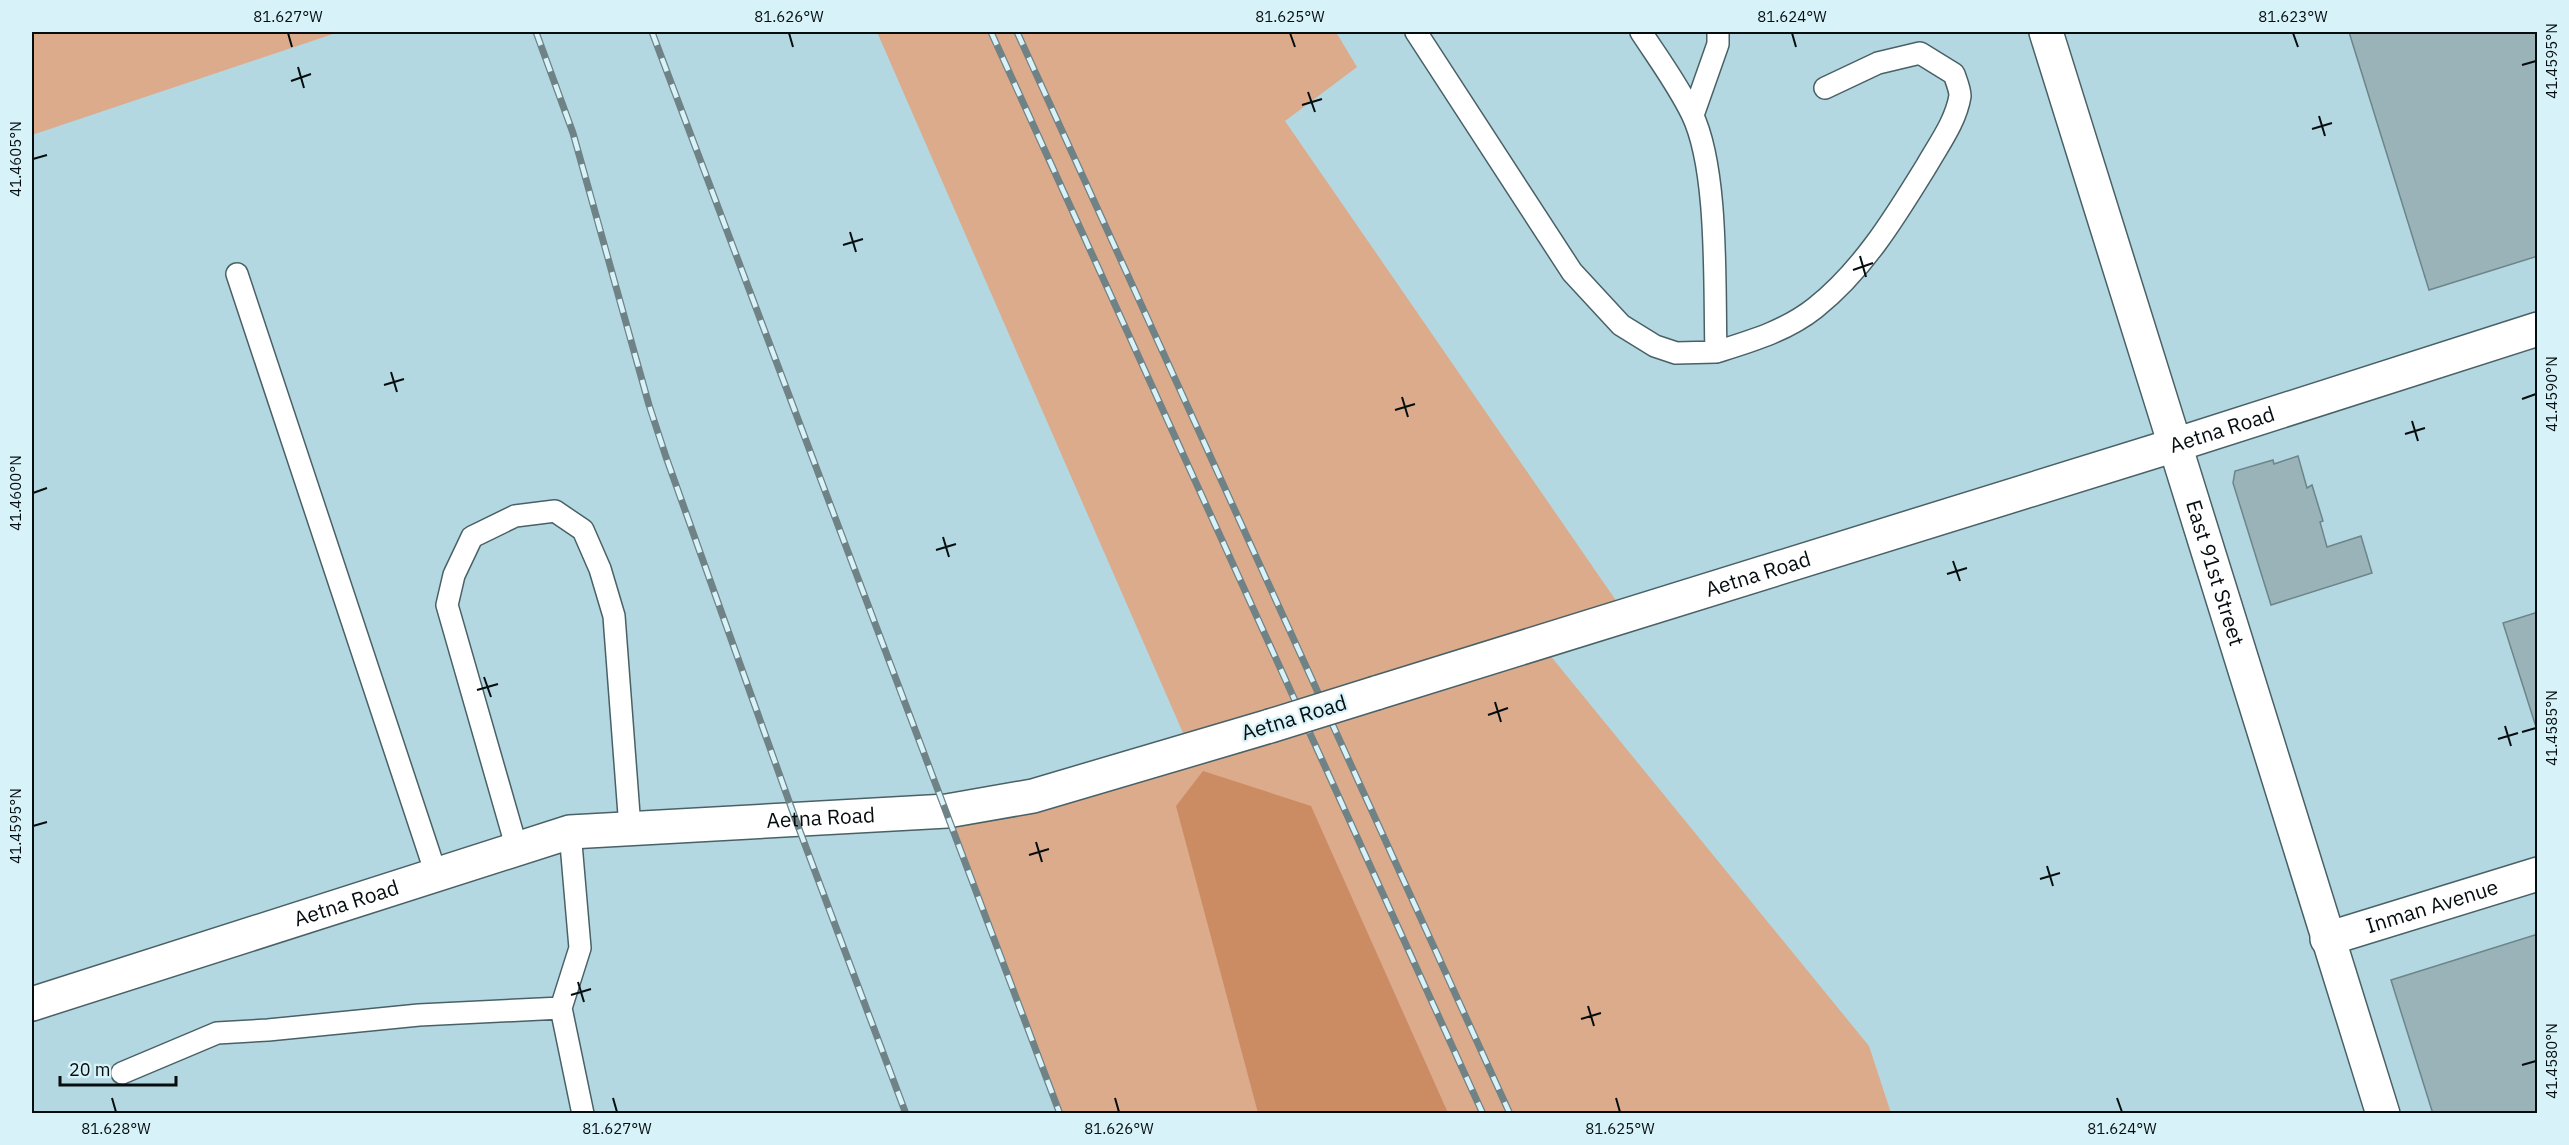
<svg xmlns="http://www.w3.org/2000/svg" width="2569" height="1145" viewBox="0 0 2569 1145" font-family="'IBM Plex Sans',sans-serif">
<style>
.built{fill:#b4d8e1}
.green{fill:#dbab8c}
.forest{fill:#cb8c63}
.building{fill:#99b3b9;stroke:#6c858b;stroke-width:1.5}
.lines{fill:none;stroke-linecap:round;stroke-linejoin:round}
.lane-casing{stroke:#496166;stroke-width:24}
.street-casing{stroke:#496166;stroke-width:36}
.secondary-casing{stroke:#496166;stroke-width:36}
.lane{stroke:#fff;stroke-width:21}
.street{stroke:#fff;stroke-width:33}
.secondary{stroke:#fff;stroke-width:33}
.rail-casing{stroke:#6f8286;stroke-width:7}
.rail{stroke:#d7f3f9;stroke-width:4.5;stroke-dasharray:14;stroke-linecap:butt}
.secondary-bridge-casing{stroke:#496166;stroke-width:36;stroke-linecap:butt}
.secondary-bridge{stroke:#fff;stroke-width:33}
.ticks{fill:none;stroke:#050d0f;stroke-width:2}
.labels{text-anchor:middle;stroke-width:4.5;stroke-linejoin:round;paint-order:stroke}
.street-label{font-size:21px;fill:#050d0f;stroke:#d7f3f9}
.neatline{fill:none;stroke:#050d0f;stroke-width:2}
.ticks-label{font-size:15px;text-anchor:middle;fill:#050d0f}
</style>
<rect width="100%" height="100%" fill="#cae5ec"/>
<!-- built -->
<path class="built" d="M 32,32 L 2537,32 L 2537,1113 L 32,1113 Z"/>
<!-- green -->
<path class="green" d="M 32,32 L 339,32 L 32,135 Z
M 877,32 L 1336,32 L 1357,67 L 1285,121 L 1626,615 L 1540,643 L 1869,1046 L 1891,1113 L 1060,1113 L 947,811 L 1190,749 Z"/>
<!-- forest -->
<path class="forest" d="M 1203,771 L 1311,806 L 1448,1113 L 1258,1113 L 1176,806 Z"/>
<!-- building -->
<path class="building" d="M 2349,32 L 2538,32 L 2538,256 L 2429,290 Z
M 2298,456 L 2307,488 L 2312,485 L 2323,521 L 2320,522 L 2327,547 L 2361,536 L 2372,573 L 2271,605 L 2233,483 L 2235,471 L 2273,460 L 2274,464 Z
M 2538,612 L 2538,726 L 2536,727 L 2503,623 Z
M 2538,934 L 2538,1114 L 2433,1114 L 2391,980 Z"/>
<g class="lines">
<defs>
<path id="lane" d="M 1416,32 L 1572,272 L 1621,325 L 1655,346 L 1676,353 L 1716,352
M 1641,32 C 1658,58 1678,85 1692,114 C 1719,170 1714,287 1716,352 C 1751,341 1786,331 1815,308 C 1863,270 1895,217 1927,165 C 1939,144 1956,121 1960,96 C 1960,89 1956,80 1954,74 L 1920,53 L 1878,63 L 1825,88
M 1693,115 L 1718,44 L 1718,32
M 237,274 L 436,874
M 570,832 L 580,948 L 561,1008 L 583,1114
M 517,849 L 447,605 L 454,575 L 472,537 L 515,516 L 555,511 L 583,530 L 600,569 L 614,616 L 630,828
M 122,1073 L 217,1033 L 268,1030 L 419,1015 L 561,1008"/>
<g id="street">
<path id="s1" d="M 2175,445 L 2383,1114"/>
<path id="s2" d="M 2327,939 L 2538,874"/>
</g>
<g id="secondary">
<path d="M 2046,32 L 2175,445"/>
<path id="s3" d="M 1376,693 L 2175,445 L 2538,329"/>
<path id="s4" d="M 32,1004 L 570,832 L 947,811 L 1033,796 L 1270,726"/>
</g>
</defs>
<!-- lane casing -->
<use href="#lane" class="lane-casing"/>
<!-- street casing -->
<use href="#street" class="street-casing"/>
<!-- secondary casing -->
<use href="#secondary" class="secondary-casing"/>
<!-- lane -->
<use href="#lane" class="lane"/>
<!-- street -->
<use href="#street" class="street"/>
<!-- secondary -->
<use href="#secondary" class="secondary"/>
<defs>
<path id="rail" d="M 536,32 L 573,133 L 649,405 L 666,457 L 795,818 L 906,1114
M 652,32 L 1060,1114
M 991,32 L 1483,1114
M 1017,32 L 1510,1114"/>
</defs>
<!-- rail casing -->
<use href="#rail" class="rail-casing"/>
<!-- rail -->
<use href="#rail" class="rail"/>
<defs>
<path id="secondary-bridge" d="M 1270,726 L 1376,693"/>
</defs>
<!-- secondary-bridge casing -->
<use href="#secondary-bridge" class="secondary-bridge-casing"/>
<!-- secondary-bridge -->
<use href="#secondary-bridge" class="secondary-bridge"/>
</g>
<!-- ticks -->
<path class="ticks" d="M 288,33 L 292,47M 789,33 L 793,47M 1290,33 L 1295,47M 1792,33 L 1796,47M 2293,33 L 2298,47M 2522,65 L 2536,61M 298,67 L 304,88M 291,81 L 311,74M 1308,92 L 1315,112M 1302,105 L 1322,99M 2319,116 L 2325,136M 2312,129 L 2332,123M 33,159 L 47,155M 850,232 L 856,252M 843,245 L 863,239M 1860,256 L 1866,277M 1853,270 L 1873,263M 391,372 L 397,392M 384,385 L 404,379M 1402,397 L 1408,417M 2522,399 L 2536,394M 1395,410 L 1415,404M 2412,421 L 2418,441M 2405,434 L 2425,428M 33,493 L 47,488M 943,537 L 949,557M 936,550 L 956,544M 1953,561 L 1960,581M 1947,574 L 1967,568M 484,677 L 491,697M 477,690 L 498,684M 1495,702 L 1501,722M 1488,715 L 1508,708M 2505,726 L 2511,746M 2522,732 L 2536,728M 2498,739 L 2518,733M 33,826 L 47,822M 1036,842 L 1042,862M 1029,855 L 1049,849M 2047,866 L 2053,886M 2040,879 L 2060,873M 578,982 L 584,1002M 571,995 L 591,989M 1588,1006 L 1594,1026M 1581,1019 L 1601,1013M 2522,1065 L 2536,1061M 112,1098 L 116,1112M 613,1098 L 617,1112M 1115,1098 L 1119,1112M 1616,1098 L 1620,1112M 2117,1098 L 2122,1112"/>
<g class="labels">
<!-- street labels -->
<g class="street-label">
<text dy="7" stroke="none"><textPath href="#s3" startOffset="886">Aetna Road</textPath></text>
<text dy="7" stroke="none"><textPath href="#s1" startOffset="134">East 91st Street</textPath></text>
<text dy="7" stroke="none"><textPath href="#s3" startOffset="400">Aetna Road</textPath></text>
<text transform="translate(1294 718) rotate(-17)" y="7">Aetna Road</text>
<text dy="7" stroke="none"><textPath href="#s4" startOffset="816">Aetna Road</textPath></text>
<text dy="7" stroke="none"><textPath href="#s4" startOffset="330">Aetna Road</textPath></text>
<text dy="7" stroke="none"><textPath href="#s2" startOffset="110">Inman Avenue</textPath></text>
</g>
</g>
<!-- border -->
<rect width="2569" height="1145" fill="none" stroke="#d7f3f9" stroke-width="66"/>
<!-- scale -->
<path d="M60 1076v9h116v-9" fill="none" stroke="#050d0f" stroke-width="3"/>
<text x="69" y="1076" font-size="18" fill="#050d0f" stroke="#d7f3f9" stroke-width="4.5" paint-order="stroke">20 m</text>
<rect x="33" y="33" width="2503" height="1079" class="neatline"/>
<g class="ticks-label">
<text x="288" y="22">81.627°W</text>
<text x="789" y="22">81.626°W</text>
<text x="1290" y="22">81.625°W</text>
<text x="1792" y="22">81.624°W</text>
<text x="2293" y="22">81.623°W</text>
<text transform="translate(2552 61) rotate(-90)" y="5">41.4595°N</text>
<text transform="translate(16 159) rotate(-90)" y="5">41.4605°N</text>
<text transform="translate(2552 394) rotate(-90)" y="5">41.4590°N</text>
<text transform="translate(16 493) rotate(-90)" y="5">41.4600°N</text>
<text transform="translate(2552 728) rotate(-90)" y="5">41.4585°N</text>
<text transform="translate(16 826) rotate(-90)" y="5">41.4595°N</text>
<text transform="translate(2552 1061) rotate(-90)" y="5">41.4580°N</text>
<text x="116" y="1134">81.628°W</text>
<text x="617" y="1134">81.627°W</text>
<text x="1119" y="1134">81.626°W</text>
<text x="1620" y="1134">81.625°W</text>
<text x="2122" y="1134">81.624°W</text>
</g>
</svg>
